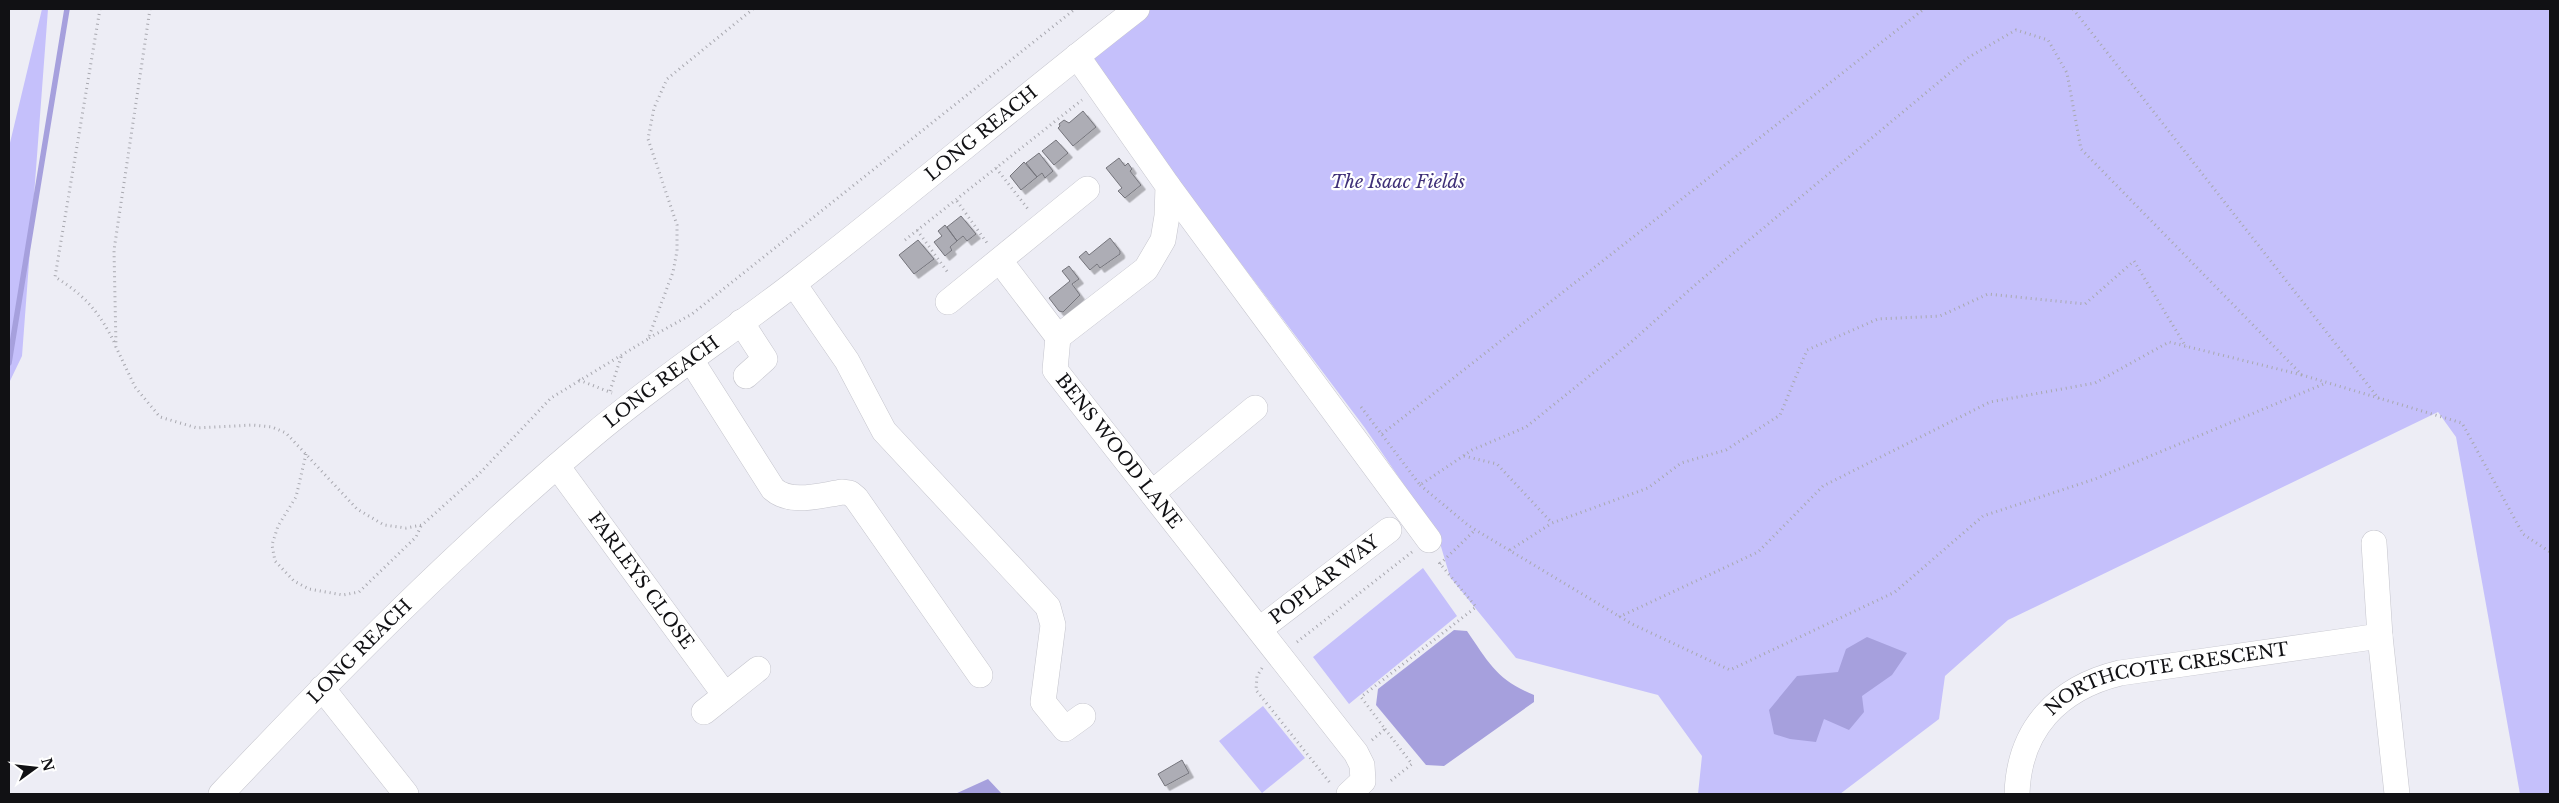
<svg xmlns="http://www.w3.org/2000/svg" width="2559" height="803" viewBox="0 0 2559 803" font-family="'Libre Baskerville',serif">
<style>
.green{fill:#c5c0fb}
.water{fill:#a6a0dd}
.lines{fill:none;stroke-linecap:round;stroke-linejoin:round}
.stream{stroke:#a6a0dd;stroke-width:5.5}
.building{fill:#adadb5;stroke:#74747b;filter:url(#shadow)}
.minor-casing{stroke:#c5c5cd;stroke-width:26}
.path{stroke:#a8a8af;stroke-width:3;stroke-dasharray:1 4;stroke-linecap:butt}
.minor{stroke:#fff;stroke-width:25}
.labels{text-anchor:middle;stroke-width:4.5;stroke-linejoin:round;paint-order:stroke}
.street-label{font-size:18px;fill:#111114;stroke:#fff}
.park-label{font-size:18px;font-style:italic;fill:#3f3078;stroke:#fff}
</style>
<defs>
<filter id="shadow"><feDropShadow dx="4.5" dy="4.5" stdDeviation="0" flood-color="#0004"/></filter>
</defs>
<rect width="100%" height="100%" fill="#ededf5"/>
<!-- green -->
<path class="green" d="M 42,9 L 48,9 L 22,356 L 9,383 L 9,147 Z
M 1137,9 L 2550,9 L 2550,794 L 2520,794 L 2456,437 L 2438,412 L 2008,620 L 1945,676 L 1939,719 L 1840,794 L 1698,794 L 1702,756 L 1658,695 L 1516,658 L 1450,577 L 1437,533 L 1365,428 L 1090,63 Z
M 1423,568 L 1457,616 L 1349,704 L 1313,657 Z
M 1263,706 L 1305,758 L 1262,793 L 1219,741 Z"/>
<!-- water -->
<path class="water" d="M 1454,630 L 1467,631 C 1489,663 1497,680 1534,695 L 1534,702 L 1444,766 L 1426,765 L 1376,705 L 1378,689 Z
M 1867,637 L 1907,653 L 1892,675 L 1862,696 L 1864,712 L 1849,730 L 1824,719 L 1816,742 L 1790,739 L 1774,734 L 1769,710 L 1797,676 L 1838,672 L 1846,649 Z
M 988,779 L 1002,794 L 955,794 Z"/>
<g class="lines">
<!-- stream -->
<path class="stream" d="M 9,363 L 67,9"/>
</g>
<!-- building -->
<path class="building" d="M 1083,111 L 1096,127 L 1073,146 L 1058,128 L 1060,126 L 1059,124 L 1064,120 L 1069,123 Z
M 1056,140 L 1068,153 L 1054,165 L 1042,151 Z
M 1039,153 L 1053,171 L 1045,178 L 1042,173 L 1037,177 L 1026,163 Z
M 1119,158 L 1125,166 L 1128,163 L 1132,169 L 1130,171 L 1141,185 L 1125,198 L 1118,191 L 1122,188 L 1106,168 Z
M 1024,162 L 1037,177 L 1021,190 L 1010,176 Z
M 961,216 L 976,234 L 967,241 L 963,236 L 957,241 L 947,227 Z
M 945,225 L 957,241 L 950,247 L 952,250 L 945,256 L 934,242 L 942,236 L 938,231 Z
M 1110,238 L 1120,251 L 1120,254 L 1100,268 L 1097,264 L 1090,270 L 1079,257 L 1086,251 L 1089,255 Z
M 918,240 L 934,259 L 914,274 L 899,255 Z
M 1069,266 L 1079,279 L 1072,284 L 1080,295 L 1063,312 L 1059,311 L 1049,298 L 1070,281 L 1062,271 Z
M 1182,760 L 1189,773 L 1165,786 L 1158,774 Z"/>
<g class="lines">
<defs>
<g id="minor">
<path id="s1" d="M 1077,56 L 1168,186 L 1167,216 L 1163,240 L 1146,269 L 1058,337 L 1055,370 L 1356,753 L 1362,765 L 1363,781 L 1349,794"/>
<path d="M 1168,186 L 1429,540"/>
<path d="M 1000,261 L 1058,337"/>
<path d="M 794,284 L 847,361 L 884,431 L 1048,607 L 1053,625 L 1043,702 L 1065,729 L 1083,716"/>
<path d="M 948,302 L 1087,189"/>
<path d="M 741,322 L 765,359 L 746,376"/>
<path d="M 691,360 L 773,489 C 791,505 821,495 843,492 L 850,493 L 856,498 L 980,675"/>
<path id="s2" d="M 557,466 L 725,695"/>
<path d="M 1152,493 L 1255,408"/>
<path d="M 2374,543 L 2380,636 L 2397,794"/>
<path id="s3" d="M 1260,629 L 1389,530"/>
<path d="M 322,688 L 406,794"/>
<path d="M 704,712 L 758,669"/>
<path id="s4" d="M 221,794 C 339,669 460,547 592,436 C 657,381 729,334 796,282 C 911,193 1022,98 1137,9"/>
<path id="s5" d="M 2017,794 C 2019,729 2058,688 2120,673 L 2380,636"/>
</g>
</defs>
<!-- minor casing -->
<use href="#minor" class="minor-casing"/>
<!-- path -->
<path class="path" d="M 100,9 L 55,277 C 85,295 100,313 115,344
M 150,9 L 114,250 L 116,347 L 135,387 L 160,417 L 197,428 L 252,425 L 272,427 L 286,433 L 357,509 L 384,525 L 406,528 L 422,525 L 479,474 L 551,398 L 648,339 L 673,272 L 677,251 L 677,225 L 648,139 L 654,108 L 667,79 L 753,9
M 2073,9 L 2379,399
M 996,168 L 1028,209
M 957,201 L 987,243
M 917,230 L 949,274
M 905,240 L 1082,100
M 649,338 L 692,314 L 1075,9
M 579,380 L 612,393
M 610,391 L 622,354
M 1361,407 L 1420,485 L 1472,450 L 1526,427 L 1629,344 L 1695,285 L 1969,57 L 2016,30 L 2048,40 L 2067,73 L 2081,149 L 2302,375 L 2462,423 L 2523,534 L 2550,552
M 1382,434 L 1924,9
M 306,454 L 296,497 L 278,526 L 272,545 L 275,561 L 294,581 L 309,589 L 343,595 L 359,592 L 416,537 L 421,526
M 1464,456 L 1497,464 L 1552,523 L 1648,488 L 1681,463 L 1726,450 L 1780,415 L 1807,350 L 1878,319 L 1940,316 L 1988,294 L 2085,304 L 2134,261 L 2186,347
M 1420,485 L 1469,526 L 1632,624 L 1730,670 L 1895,592 L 1983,516 L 2095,479 L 2326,383
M 1510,550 L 1552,523
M 1440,564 L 1475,530
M 1619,617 L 1758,552 L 1823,486 L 1990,402 L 2095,383 L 2169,342 L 2302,375
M 1297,642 L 1412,552
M 1262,668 L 1257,676 L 1256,690 L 1331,784
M 1385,729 L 1412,764 L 1388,783
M 1372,740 L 1385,729 L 1361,697 L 1476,607 L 1437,560"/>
<!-- minor -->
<use href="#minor" class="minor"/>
</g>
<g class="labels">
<!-- street labels -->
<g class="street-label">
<text dy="6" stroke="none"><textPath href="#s4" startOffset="1009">LONG REACH</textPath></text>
<text dy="6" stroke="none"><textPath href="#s4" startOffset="604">LONG REACH</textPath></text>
<text dy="6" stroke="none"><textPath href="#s1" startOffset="494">BENS WOOD LANE</textPath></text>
<text dy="6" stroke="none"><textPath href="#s3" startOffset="81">POPLAR WAY</textPath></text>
<text dy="6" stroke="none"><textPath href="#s2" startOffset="142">FARLEYS CLOSE</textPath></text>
<text dy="6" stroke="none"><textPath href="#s4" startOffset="199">LONG REACH</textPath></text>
<text dy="6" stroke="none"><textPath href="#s5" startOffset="216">NORTHCOTE CRESCENT</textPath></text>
</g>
<!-- park labels -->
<g class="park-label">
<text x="1398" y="188">The Isaac Fields</text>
</g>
</g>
<!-- border -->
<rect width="2559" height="803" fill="none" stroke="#111114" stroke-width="20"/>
<!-- north arrow -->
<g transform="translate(35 768) rotate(75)" stroke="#ffffff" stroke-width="4" paint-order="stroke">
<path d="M0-4L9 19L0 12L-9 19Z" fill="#111114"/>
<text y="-8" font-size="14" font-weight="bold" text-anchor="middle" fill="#111114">N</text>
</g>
</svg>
